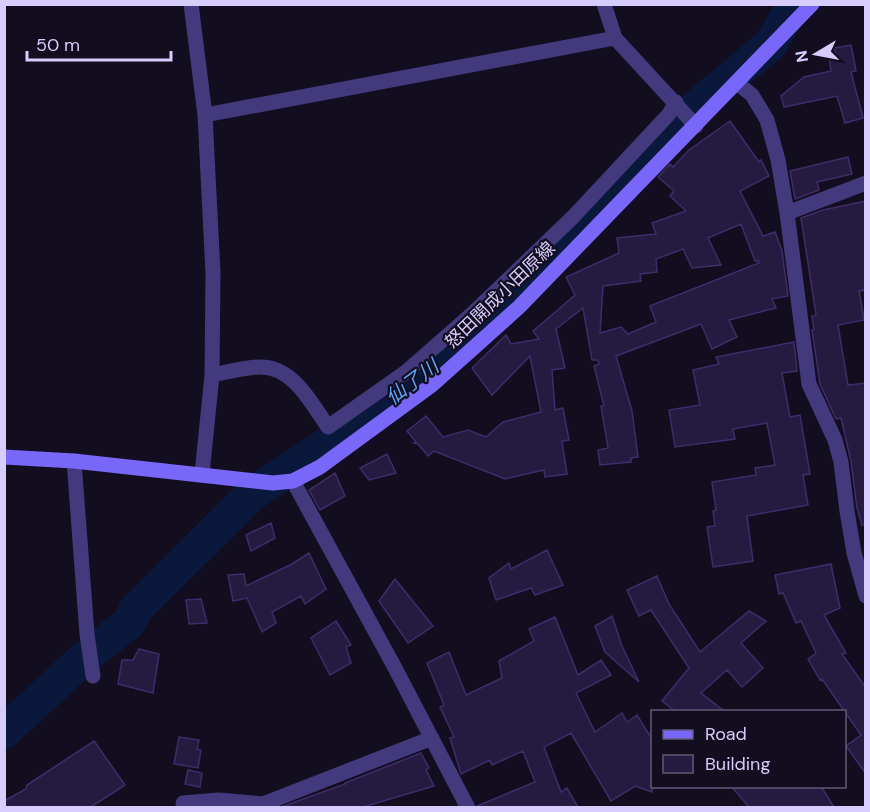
<svg xmlns="http://www.w3.org/2000/svg" width="870" height="812" viewBox="0 0 870 812" font-family="'DM Sans','Noto Sans JP',sans-serif">
<style>
.lines{fill:none;stroke-linecap:round;stroke-linejoin:round}
.river{stroke:#0a183b;stroke-width:34}
.building{fill:#251a40;stroke:#3f2d6b;stroke-width:1.5;fill-rule:evenodd}
.street{stroke:#433a7d;stroke-width:15}
.secondary{stroke:#7967fa;stroke-width:15}
.labels{text-anchor:middle;stroke-width:4.5;stroke-linejoin:round;paint-order:stroke}
.street-label{font-size:18px;fill:#d7cdfd;stroke:#120d1f}
.water-label{font-size:20px;font-style:italic;fill:#5ea3fa;stroke:#120d1f}
</style>
<rect width="100%" height="100%" fill="#120d1f"/>
<g class="lines">
<!-- river -->
<path class="river" d="M 4,732 L 82,660 L 129,623 L 136,609 L 252,494 L 334,440 L 430,372 L 567,241 L 666,132 L 771,44 L 794,4"/>
</g>
<!-- building -->
<path class="building" d="M 851,45 L 856,71 L 851,72 L 863,118 L 845,123 L 837,96 L 784,107 L 781,96 L 804,77 L 831,71 L 829,56 L 836,55 L 834,48 Z
M 730,121 L 759,162 L 761,160 L 769,176 L 740,191 L 763,236 L 775,232 L 782,251 L 788,296 L 772,299 L 776,308 L 729,320 L 737,337 L 712,349 L 701,324 L 616,356 L 632,411 L 638,457 L 631,458 L 631,462 L 600,465 L 598,450 L 608,448 L 601,406 L 604,406 L 594,366 L 599,364 L 598,360 L 592,360 L 583,308 L 556,329 L 565,368 L 552,370 L 555,410 L 563,408 L 569,440 L 562,441 L 567,474 L 545,477 L 544,470 L 505,479 L 434,451 L 428,456 L 418,444 L 414,443 L 416,442 L 407,431 L 426,416 L 443,437 L 468,430 L 486,437 L 503,422 L 541,412 L 530,356 L 492,395 L 472,368 L 506,335 L 511,344 L 539,339 L 533,331 L 575,295 L 566,277 L 619,253 L 617,238 L 656,234 L 652,223 L 686,211 L 670,196 L 674,191 L 658,177 L 670,164 L 673,167 L 689,150 ZM 741,224 L 755,261 L 759,261 L 759,263 L 650,306 L 656,322 L 628,334 L 621,327 L 600,333 L 603,286 L 641,281 L 640,274 L 657,272 L 656,259 L 683,249 L 692,268 L 721,265 L 708,238 Z
M 848,157 L 852,174 L 817,182 L 819,190 L 795,199 L 790,171 Z
M 866,201 L 866,290 L 859,291 L 864,320 L 838,325 L 848,385 L 866,383 L 866,525 L 862,525 L 857,508 L 851,461 L 841,418 L 836,419 L 820,384 L 812,330 L 814,329 L 812,316 L 816,315 L 801,218 L 823,210 Z
M 794,342 L 797,371 L 782,373 L 790,417 L 800,415 L 810,474 L 803,475 L 808,505 L 747,516 L 753,561 L 713,567 L 707,527 L 715,526 L 713,511 L 716,510 L 712,482 L 756,475 L 755,468 L 775,465 L 767,423 L 733,429 L 735,439 L 675,447 L 669,410 L 700,405 L 693,370 L 719,364 L 716,357 Z
M 387,454 L 396,473 L 369,480 L 360,468 Z
M 335,473 L 345,496 L 320,510 L 309,490 Z
M 271,523 L 275,538 L 251,551 L 246,535 Z
M 547,550 L 563,585 L 535,595 L 531,588 L 496,600 L 489,578 L 509,563 L 511,569 Z
M 309,553 L 326,589 L 305,604 L 301,596 L 272,612 L 276,623 L 262,632 L 247,598 L 233,601 L 228,575 L 244,574 L 246,586 L 292,564 Z
M 831,564 L 840,608 L 824,615 L 846,653 L 842,654 L 866,688 L 866,774 L 846,746 L 861,735 L 822,679 L 820,680 L 808,659 L 816,653 L 801,621 L 796,623 L 783,593 L 779,594 L 775,575 Z
M 657,576 L 669,604 L 700,652 L 749,611 L 766,621 L 741,643 L 763,668 L 742,687 L 727,670 L 701,693 L 724,711 L 675,711 L 662,701 L 689,668 L 651,610 L 639,616 L 627,590 Z
M 395,579 L 433,626 L 408,643 L 379,601 Z
M 201,599 L 207,623 L 189,624 L 186,600 Z
M 612,616 L 622,646 L 639,682 L 605,652 L 595,626 Z
M 555,617 L 578,675 L 601,660 L 611,675 L 576,693 L 595,732 L 622,713 L 627,722 L 637,715 L 652,739 L 652,792 L 635,786 L 611,801 L 571,733 L 544,747 L 561,792 L 567,788 L 578,807 L 478,807 L 477,806 L 535,782 L 523,751 L 492,765 L 490,760 L 461,774 L 450,738 L 454,737 L 440,707 L 444,705 L 427,663 L 449,652 L 466,695 L 502,678 L 499,661 L 534,641 L 529,629 Z
M 336,621 L 351,645 L 346,647 L 351,663 L 330,675 L 311,638 Z
M 139,649 L 159,654 L 153,693 L 118,684 L 122,660 L 133,660 Z
M 179,737 L 199,740 L 197,749 L 201,750 L 198,768 L 174,764 Z
M 94,741 L 125,785 L 91,807 L 4,807 L 4,801 L 26,789 L 27,785 Z
M 421,753 L 429,768 L 426,770 L 434,786 L 363,807 L 281,807 L 345,784 L 345,783 Z
M 188,770 L 202,773 L 200,787 L 185,784 Z
M 731,786 L 821,786 L 834,807 L 749,807 Z"/>
<g class="lines">
<!-- street -->
<path class="street" d="M 191,4 L 205,115 L 213,273 L 212,375 L 202,474
M 604,4 L 615,38 L 696,126
M 737,83 L 752,95 L 767,120 L 778,160 L 787,213 L 809,384 L 835,440 L 841,462 L 847,511 L 854,553 L 866,596
M 205,115 L 615,38
M 787,213 L 866,183
M 212,375 C 227,372 242,368 258,367 C 293,365 311,403 328,427 L 406,372 L 471,315 L 573,217 L 669,114 L 676,102
M 74,461 L 87,634 L 93,676
M 293,481 L 394,666 L 468,808
M 183,803 L 219,800 L 263,804 L 432,738"/>
<!-- secondary -->
<path class="secondary" d="M 4,457 L 74,461 L 273,483 L 293,481 L 320,467 L 432,385 L 519,307 L 812,4"/>
</g>
<g class="labels">
<!-- street labels -->
<g class="street-label">
<text transform="translate(500 295) rotate(-44)" y="6">怒田開成小田原線</text>
</g>
<!-- water labels -->
<g class="water-label">
<text transform="translate(412 382) rotate(-37)" y="7">仙了川</text>
</g>
</g>
<!-- border -->
<rect width="870" height="812" fill="none" stroke="#d7cdfd" stroke-width="12"/>
<!-- legend -->
<rect x="651" y="710" width="195" height="78" fill="#120d1f" stroke="#615a78" stroke-width="1.5"/>
<rect x="663" y="730" width="30" height="9" fill="#7967fa" stroke="#615a78" stroke-width="1.5"/>
<text x="705" y="740" font-size="18" fill="#d7cdfd">Road</text>
<rect x="663" y="755" width="30" height="18" fill="#251a40" stroke="#615a78" stroke-width="1.5"/>
<text x="705" y="770" font-size="18" fill="#d7cdfd">Building</text>
<!-- north arrow -->
<g transform="translate(816 54) rotate(260)" stroke="#120d1f" stroke-width="4.5" paint-order="stroke">
<path d="M0-4.5L10 22L0 15L-10 22Z" fill="#d7cdfd"/>
<text y="-9" font-size="16" font-weight="bold" text-anchor="middle" fill="#d7cdfd">N</text>
</g>
<!-- scale -->
<path d="M27 51v9h144v-9" fill="none" stroke="#d7cdfd" stroke-width="3"/>
<text x="36" y="51" font-size="18" fill="#d7cdfd" stroke="#120d1f" stroke-width="4.5" paint-order="stroke">50 m</text>
</svg>
